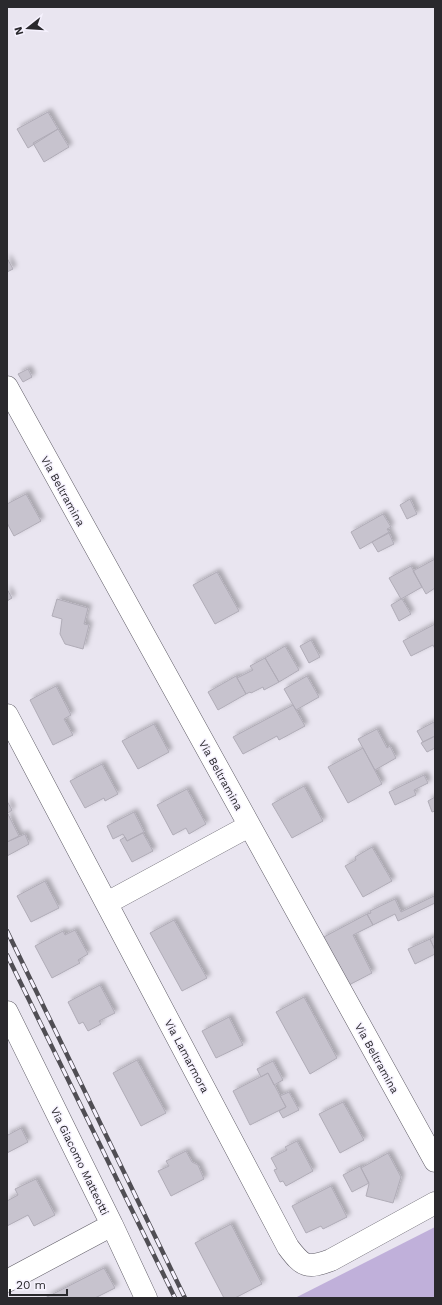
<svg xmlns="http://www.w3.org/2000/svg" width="442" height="1305" viewBox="0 0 442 1305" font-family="'Work Sans',sans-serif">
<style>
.green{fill:#c0b0da}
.building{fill:#c7c3ce;stroke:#b0acb7;filter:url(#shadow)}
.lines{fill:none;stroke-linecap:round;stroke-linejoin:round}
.street-casing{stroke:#5f5c66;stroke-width:23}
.street{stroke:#fff;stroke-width:22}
.rail-casing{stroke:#504e54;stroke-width:4.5}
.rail{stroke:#f6f2fe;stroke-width:3;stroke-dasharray:9;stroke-linecap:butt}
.labels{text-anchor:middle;stroke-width:3;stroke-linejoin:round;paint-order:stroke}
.street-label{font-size:11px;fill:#2a292d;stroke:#f6f2fe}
</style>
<defs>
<filter id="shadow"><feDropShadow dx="3.5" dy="-3.5" stdDeviation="2" flood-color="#0004"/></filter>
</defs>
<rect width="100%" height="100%" fill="#e9e5f0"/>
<!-- green -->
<path class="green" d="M 435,1227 L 435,1298 L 295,1298 Z"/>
<!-- building -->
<path class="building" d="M 48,112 L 58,129 L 28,148 L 17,129 Z
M 58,129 L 69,147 L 44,162 L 33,143 Z
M 7,258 L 13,269 L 7,272 Z
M 28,369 L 32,377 L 23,382 L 18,374 Z
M 26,494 L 41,521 L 14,536 L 7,523 L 7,504 Z
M 410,499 L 417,514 L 407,519 L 400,505 Z
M 383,514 L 391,527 L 387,529 L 389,532 L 360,549 L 351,532 Z
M 389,533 L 394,544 L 378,552 L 372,542 Z
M 435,559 L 435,588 L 426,594 L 413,571 Z
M 411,566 L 422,587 L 401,599 L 389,578 Z
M 217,572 L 239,611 L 215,624 L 193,585 Z
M 7,589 L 12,598 L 7,601 Z
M 57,599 L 88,608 L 84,624 L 89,625 L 83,649 L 65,644 L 60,634 L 62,619 L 52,616 Z
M 401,599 L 402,599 L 411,614 L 399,621 L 391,605 Z
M 435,624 L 435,649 L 433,645 L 411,656 L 403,641 Z
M 311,640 L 320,657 L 309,663 L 300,646 Z
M 285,646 L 299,670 L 279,682 L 265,658 Z
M 265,658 L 279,682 L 264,690 L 263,687 L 251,693 L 250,692 L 246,694 L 237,678 L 253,670 L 250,666 Z
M 236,676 L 246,694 L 218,710 L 208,692 Z
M 307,676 L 319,697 L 296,710 L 284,689 Z
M 56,686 L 71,715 L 64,719 L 73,735 L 53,745 L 30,700 Z
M 293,705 L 305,726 L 279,740 L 277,736 L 243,754 L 233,737 Z
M 434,722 L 435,736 L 423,742 L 417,731 Z
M 154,724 L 169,752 L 138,769 L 122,741 Z
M 377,729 L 387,748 L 390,746 L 396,758 L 375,770 L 358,739 Z
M 435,736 L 435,748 L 427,752 L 421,743 Z
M 363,748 L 382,784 L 348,803 L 328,767 Z
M 102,764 L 118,794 L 105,801 L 104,798 L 85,808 L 70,781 Z
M 424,775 L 428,783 L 414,790 L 416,795 L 395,805 L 389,792 Z
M 304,786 L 323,821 L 292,838 L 272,804 Z
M 187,789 L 206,824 L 189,834 L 186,828 L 173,835 L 157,805 Z
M 435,797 L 435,811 L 432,812 L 428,801 Z
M 7,801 L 12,810 L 7,814 Z
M 134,812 L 144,832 L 127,841 L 123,834 L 113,839 L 107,826 Z
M 7,814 L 8,814 L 19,836 L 7,842 Z
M 143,833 L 153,851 L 132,862 L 120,840 L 125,837 L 127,841 Z
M 25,834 L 29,844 L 7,856 L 7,842 Z
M 372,847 L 392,881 L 363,897 L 345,866 L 356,860 L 355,857 Z
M 45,881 L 59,908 L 31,922 L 17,896 Z
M 434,896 L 435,903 L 398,921 L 395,914 L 373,925 L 367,914 L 371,913 L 370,911 L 395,899 L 401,912 Z
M 367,914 L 373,925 L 353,935 L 372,973 L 347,986 L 322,938 Z
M 174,920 L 207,978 L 182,991 L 150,933 Z
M 75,930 L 88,954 L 78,960 L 80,963 L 52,978 L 35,946 L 63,931 L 65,935 Z
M 435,936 L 435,950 L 430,939 Z
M 430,939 L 435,950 L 435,954 L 415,964 L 408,949 Z
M 100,985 L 115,1013 L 99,1021 L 101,1024 L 88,1031 L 83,1022 L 79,1024 L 68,1002 Z
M 304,997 L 337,1058 L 310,1074 L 276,1012 Z
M 229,1017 L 243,1045 L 216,1058 L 202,1031 Z
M 137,1060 L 166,1113 L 141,1126 L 113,1073 Z
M 273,1061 L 283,1080 L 274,1085 L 268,1073 L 261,1077 L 257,1069 Z
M 268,1073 L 286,1107 L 250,1125 L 233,1091 Z
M 289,1092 L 299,1110 L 283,1118 L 279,1111 L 286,1107 L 280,1096 Z
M 343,1102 L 364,1140 L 340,1153 L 319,1114 Z
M 21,1128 L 28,1142 L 7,1153 L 7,1133 L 8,1135 Z
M 297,1141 L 313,1171 L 286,1186 L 283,1181 L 280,1182 L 274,1170 L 277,1169 L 271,1158 L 287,1150 L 285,1147 Z
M 186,1151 L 192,1162 L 198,1165 L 204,1179 L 171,1196 L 158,1171 L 169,1166 L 166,1161 Z
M 388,1153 L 401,1177 L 393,1203 L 366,1196 L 369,1184 L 361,1168 Z
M 360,1166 L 369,1183 L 352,1192 L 343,1175 Z
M 36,1179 L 55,1215 L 34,1226 L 28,1215 L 7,1226 L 7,1201 L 18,1195 L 15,1189 Z
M 331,1186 L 347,1217 L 323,1229 L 321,1226 L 306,1233 L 292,1206 Z
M 231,1224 L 262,1284 L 235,1298 L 224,1298 L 195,1243 Z
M 104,1268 L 115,1288 L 95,1298 L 45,1298 Z"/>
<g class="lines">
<defs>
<path id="street" d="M 7,387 L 435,1161
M 7,715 L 288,1247 C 303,1267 307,1269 331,1260 L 435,1203
M 107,903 L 249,826
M 7,1012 L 112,1225 L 7,1281
M 112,1225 L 146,1298"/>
</defs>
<!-- street casing -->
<use href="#street" class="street-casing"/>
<!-- street -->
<use href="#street" class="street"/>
<defs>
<path id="rail" d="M 7,931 L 185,1298
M 7,955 L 175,1298"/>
</defs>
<!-- rail casing -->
<use href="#rail" class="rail-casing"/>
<!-- rail -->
<use href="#rail" class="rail"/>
</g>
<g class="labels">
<!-- street labels -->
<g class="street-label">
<text transform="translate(63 491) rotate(61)" y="4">Via Beltramina</text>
<text transform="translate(221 775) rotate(61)" y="4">Via Beltramina</text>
<text transform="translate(187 1056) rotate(62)" y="4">Via Lamarmora</text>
<text transform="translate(377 1058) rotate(61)" y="4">Via Beltramina</text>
<text transform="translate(80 1161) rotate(64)" y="4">Via Giacomo Matteotti</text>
</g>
</g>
<!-- border -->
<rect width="442" height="1305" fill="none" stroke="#2a292d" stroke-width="16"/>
<!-- north arrow -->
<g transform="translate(28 28) rotate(253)" stroke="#f6f2fe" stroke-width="3" paint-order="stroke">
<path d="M0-3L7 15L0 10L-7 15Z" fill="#2a292d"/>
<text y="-6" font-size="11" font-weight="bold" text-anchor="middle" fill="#2a292d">N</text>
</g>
<!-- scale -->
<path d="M10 1289v6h57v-6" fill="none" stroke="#2a292d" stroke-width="2"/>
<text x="16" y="1289" font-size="12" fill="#2a292d" stroke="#f6f2fe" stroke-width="3" paint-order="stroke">20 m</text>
</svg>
